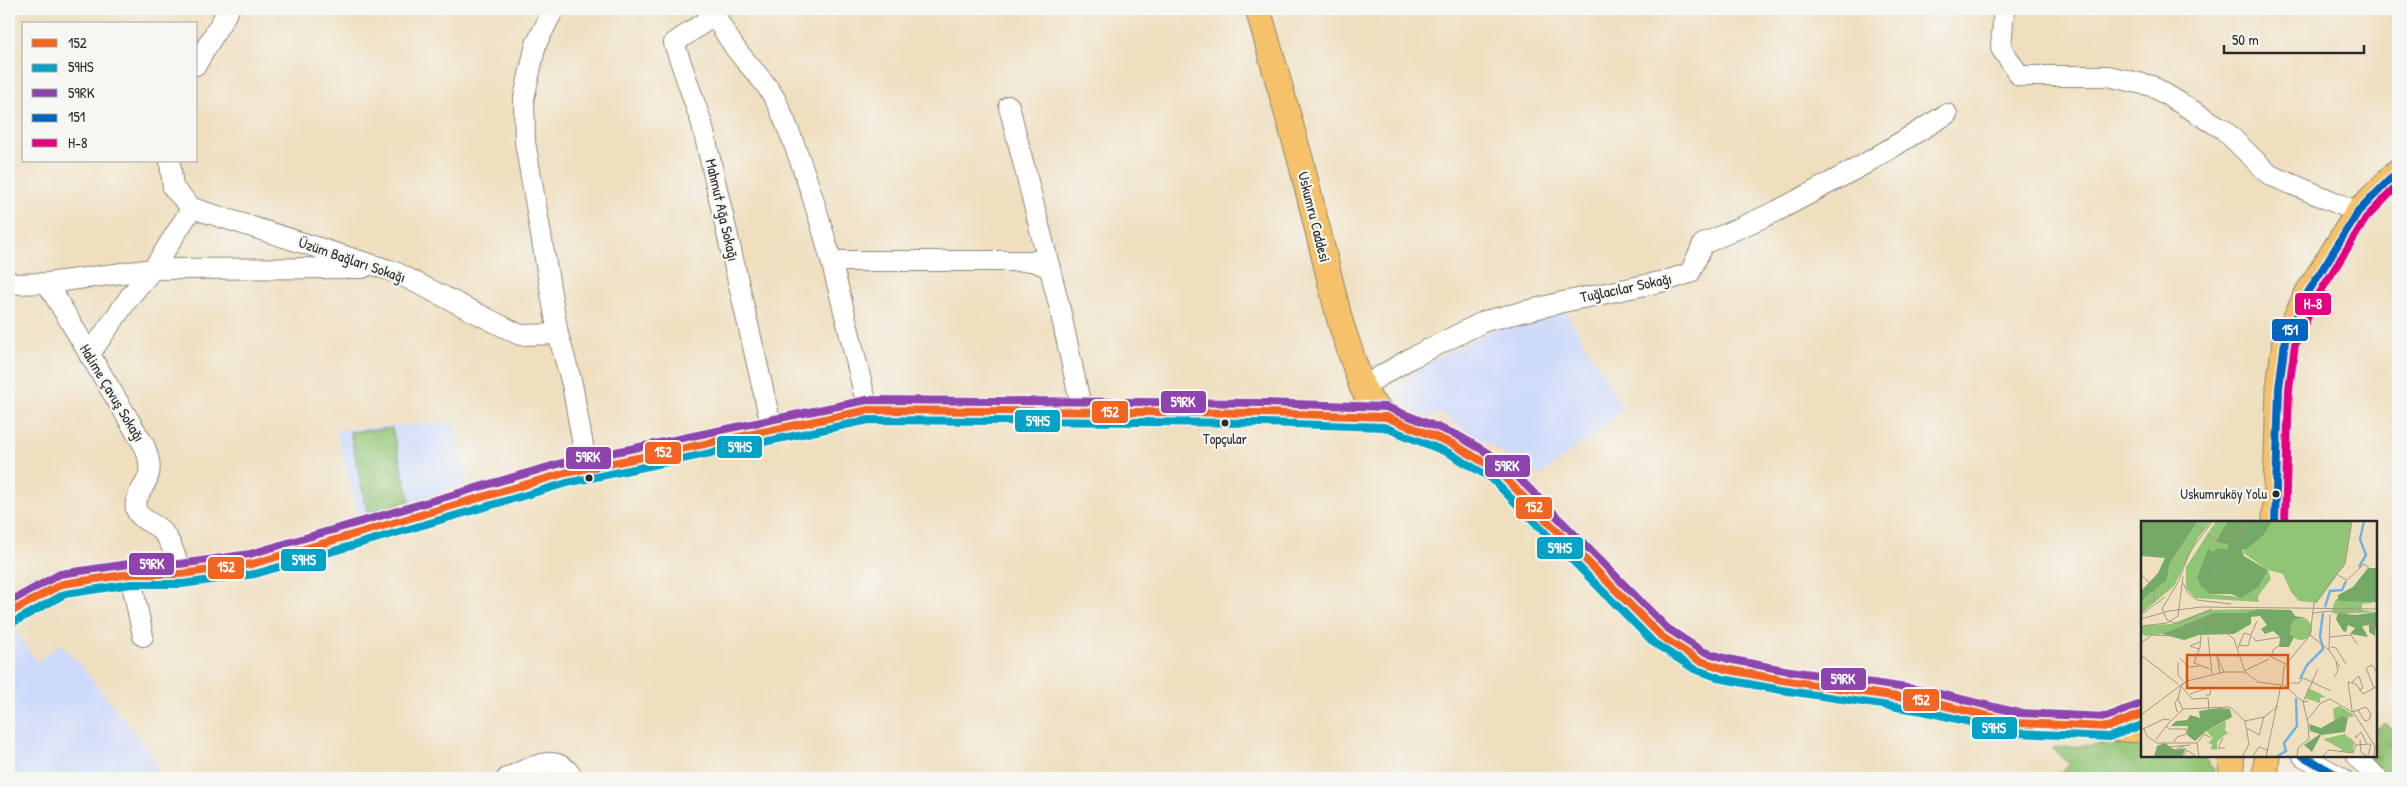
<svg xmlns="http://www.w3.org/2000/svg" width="2407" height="787" viewBox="0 0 2407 787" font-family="'Patrick Hand',sans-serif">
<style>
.built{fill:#cedafa}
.grass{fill:url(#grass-tufts);stroke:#5e7850}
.park{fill:#92c475;stroke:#5e7850}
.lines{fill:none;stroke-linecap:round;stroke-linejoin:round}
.minor-casing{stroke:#8d8575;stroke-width:22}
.major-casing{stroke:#8d8575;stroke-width:27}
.minor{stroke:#fff;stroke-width:20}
.major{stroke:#f5c16b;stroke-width:25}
.bus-1-casing{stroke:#f6f6f2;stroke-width:11}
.bus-2-casing{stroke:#f6f6f2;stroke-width:11}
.bus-3-casing{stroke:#f6f6f2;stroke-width:11}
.bus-4-casing{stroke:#f6f6f2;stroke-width:11}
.bus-5-casing{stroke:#f6f6f2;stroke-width:11}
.bus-1{stroke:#f26522;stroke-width:8}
.bus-2{stroke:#02a3c6;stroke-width:8}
.bus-3{stroke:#8e44ad;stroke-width:8}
.bus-4{stroke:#0065bd;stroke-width:8}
.bus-5{stroke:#e5007d;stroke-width:8}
.bus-dot{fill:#2b2b2b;stroke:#f6f6f2;stroke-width:2}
.labels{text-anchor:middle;stroke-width:4.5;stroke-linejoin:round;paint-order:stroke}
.bus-label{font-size:14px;fill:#2b2b2b;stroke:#f6f6f2}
.street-label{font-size:15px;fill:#2b2b2b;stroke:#f6f6f2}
.inset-river{fill:none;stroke:#70b2e5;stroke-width:2.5}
.inset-road{fill:none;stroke:#a19784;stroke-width:1}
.view{fill:#d5540f;fill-opacity:0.15;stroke:#d5540f;stroke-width:2.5}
.inset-edge{fill:none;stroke:#2b2b2b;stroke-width:2.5}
.line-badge{stroke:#f6f6f2;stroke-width:2}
.badge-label{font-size:14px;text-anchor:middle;font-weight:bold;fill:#fff}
</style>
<defs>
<pattern id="grass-tufts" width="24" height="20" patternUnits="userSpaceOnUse" patternTransform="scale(1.25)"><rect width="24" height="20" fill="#92c475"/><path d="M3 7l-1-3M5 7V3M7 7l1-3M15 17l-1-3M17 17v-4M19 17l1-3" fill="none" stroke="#779f60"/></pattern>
</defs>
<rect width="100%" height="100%" fill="#f6f6f2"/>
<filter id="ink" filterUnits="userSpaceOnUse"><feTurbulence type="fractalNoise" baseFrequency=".02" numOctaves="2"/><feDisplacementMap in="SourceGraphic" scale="10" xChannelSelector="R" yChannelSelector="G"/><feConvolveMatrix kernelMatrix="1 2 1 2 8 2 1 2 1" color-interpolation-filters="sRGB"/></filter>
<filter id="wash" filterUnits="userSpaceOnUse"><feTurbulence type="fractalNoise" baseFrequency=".0096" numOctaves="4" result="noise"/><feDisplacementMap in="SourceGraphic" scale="20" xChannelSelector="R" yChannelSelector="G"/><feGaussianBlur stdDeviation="1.12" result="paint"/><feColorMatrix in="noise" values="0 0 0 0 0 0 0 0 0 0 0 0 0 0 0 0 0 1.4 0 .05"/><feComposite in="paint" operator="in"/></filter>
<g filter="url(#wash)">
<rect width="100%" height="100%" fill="#efdfbf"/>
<!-- built -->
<path class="built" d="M 1565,310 L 1624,410 L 1540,476 L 1439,413 L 1429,418 L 1416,412 L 1393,393 L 1419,367 L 1492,330 Z
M 453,422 L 468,484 L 359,518 L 336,430 Z
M 13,626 L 37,662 L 60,643 L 83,668 L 155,759 L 156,778 L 9,778 L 9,629 Z"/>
<!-- grass -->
<path class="grass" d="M 2384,723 L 2398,735 L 2398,778 L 2390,778 L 2365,756 L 2376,756 L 2376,730 Z"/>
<!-- park -->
<path class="park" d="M 392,428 L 410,501 L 367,513 L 350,432 Z
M 2142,742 L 2142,756 L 2203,756 L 2214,771 L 2215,778 L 2052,778 L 2070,765 L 2052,748 Z"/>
</g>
<g filter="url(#ink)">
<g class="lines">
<defs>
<path id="minor" d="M 554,9 L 536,44 L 524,98 L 525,142 L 558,334 L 572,384 L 587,468
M 712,9 C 718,22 727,36 735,48 C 749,67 768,83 778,105 C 821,202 843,308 868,410
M 2004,9 L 2001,48 L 2020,76 L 2108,76 L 2152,86 L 2223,129 L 2270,175 L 2358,212
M 715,15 L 674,43 L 702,124 L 772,429
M 196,65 L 229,9
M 1009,106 L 1059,305 L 1082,411
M 170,161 L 173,188 L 192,208 L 395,272 L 520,335 L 558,334
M 831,261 L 1033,261 L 1050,268
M 9,281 L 12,284 L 47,283 L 153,269 L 363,268
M 47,283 L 145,447 C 148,456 152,467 148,477 C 145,487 133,498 136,509 C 139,520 156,524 162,531 C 173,544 176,559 181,574
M 89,355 L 131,295 L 153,269 L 192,208
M 1362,387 L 1411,358 L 1485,321 L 1563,302 L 1665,281 L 1690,273 L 1703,244 L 1777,211 L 1863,165 L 1947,114
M 130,574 L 143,636
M 9,613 L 62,584 L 130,574 L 181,574 L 252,564 L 565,473 L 868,410 L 1263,413 L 1386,417
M 2303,756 L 2342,778
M 2356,756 L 2377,778
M 507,778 C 529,768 557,750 573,778"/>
<path id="major" d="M 1258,9 L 1301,162 L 1340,321 L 1362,387 L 1372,403 L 1386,417 L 1453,444 L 1497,470 L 1661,636 L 1698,660 L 1725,669 L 1782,680 L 1925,701 L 2018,723 L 2142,730
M 2275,522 L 2279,388 L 2285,341 L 2307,294 L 2358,212 L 2398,171
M 2231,756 L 2232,778
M 2265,778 L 2267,756"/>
</defs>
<!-- minor casing -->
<use href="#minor" class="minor-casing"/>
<!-- major casing -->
<use href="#major" class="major-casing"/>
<!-- minor -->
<use href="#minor" class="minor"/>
<!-- major -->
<use href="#major" class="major"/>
<defs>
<path id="bus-1" d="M 9,613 L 62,584 L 130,574 L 181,574 L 252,564 L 565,473 L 868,410 L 1263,413 L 1386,417 L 1453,444 L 1497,470 L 1661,636 L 1698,660 L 1725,669 L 1782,680 L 1925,701 L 2018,723 L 2108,727 L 2142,714"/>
<path id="bus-2" d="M 14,622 L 65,594 L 131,584 L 182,584 L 255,574 L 567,483 L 869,420 L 1263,423 L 1384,427 L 1449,453 L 1491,478 L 1654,643 L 1694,669 L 1723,679 L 1781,690 L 1923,711 L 2017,733 L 2109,737 L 2142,725"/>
<path id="bus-3" d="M 9,602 L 60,574 L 129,564 L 180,564 L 250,554 L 562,463 L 867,400 L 1263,403 L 1386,407 L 1457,435 L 1503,462 L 1667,628 L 1702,651 L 1728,659 L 1784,670 L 1927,691 L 2019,713 L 2106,717 L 2138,705"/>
<path id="bus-4" d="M 2275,522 L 2279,388 L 2285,341 L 2307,294 L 2358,212 L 2398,171
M 2303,756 L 2342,778"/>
<path id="bus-5" d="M 2285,522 L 2289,389 L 2295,344 L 2316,299 L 2366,218 L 2398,185"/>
</defs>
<!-- bus-1 casing -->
<use href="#bus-1" class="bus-1-casing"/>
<!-- bus-2 casing -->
<use href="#bus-2" class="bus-2-casing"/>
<!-- bus-3 casing -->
<use href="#bus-3" class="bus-3-casing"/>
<!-- bus-4 casing -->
<use href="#bus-4" class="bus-4-casing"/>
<!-- bus-5 casing -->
<use href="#bus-5" class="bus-5-casing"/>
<!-- bus-1 -->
<use href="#bus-1" class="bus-1"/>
<!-- bus-2 -->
<use href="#bus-2" class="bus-2"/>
<!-- bus-3 -->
<use href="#bus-3" class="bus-3"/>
<!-- bus-4 -->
<use href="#bus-4" class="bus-4"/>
<!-- bus-5 -->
<use href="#bus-5" class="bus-5"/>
</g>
</g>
<!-- markers -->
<g class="bus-dot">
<circle cx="1225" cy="423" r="4.5"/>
<circle cx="589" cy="478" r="4.5"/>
<circle cx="2276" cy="494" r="4.5"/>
</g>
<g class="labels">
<!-- bus labels -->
<g class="bus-label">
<text x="1225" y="444">Topçular</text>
<text x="2267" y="499" text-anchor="end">Uskumruköy Yolu</text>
</g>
<!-- street labels -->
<g class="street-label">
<text transform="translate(722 210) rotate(77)" y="5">Mahmut Ağa Sokağı</text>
<text transform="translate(1314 217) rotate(76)" y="5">Uskumru Caddesi</text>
<text transform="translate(352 260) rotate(19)" y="5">Üzüm Bağları Sokağı</text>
<text transform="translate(1626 288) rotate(-12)" y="5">Tuğlacılar Sokağı</text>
<text transform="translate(112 393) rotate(59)" y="5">Halime Çavuş Sokağı</text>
</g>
</g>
<!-- overview -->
<g transform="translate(2141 521)">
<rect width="236" height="236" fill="#efdfbf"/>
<path d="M 57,0 L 71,0 L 57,17 L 33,65 L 0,93 L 0,80 L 26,59 L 29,42 ZM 75,0 L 87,0 L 74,19 L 87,24 L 86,29 L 72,31 L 67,27 L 56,56 L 69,73 L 100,76 L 118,66 L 127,49 L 130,58 L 117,75 L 118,81 L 54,77 L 45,67 L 45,46 ZM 195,78 L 236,81 L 221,83 L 221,89 L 236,91 L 195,93 L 190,91 ZM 118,88 L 103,92 L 72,92 L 21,113 L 5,115 L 0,112 L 0,105 L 30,103 L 67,89 ZM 167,167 L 178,172 L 184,176 L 179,177 L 179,182 L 164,177 ZM 198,185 L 210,192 L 214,195 L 193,199 L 192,188 ZM 85,200 L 84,209 L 88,214 L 85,213 L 76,221 L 76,229 L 70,228 L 71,223 L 67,222 L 72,217 L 65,210 Z" fill="#92c475"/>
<path d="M 0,0 L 57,0 L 29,42 L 26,59 L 0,80 L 0,70 L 17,52 L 24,37 L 0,35 ZM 87,0 L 132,0 L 122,15 L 108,28 L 101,29 L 103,35 L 127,49 L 118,66 L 100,77 L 90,73 L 69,73 L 60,65 L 56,56 L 67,27 L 72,31 L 77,27 L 86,29 L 87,24 L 74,20 ZM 227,47 L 236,47 L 236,81 L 197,80 L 197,74 L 212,66 ZM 118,88 L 150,89 L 154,95 L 166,97 L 160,97 L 149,112 L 153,116 L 148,126 L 138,126 L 139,116 L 132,110 L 124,113 L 120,108 L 126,104 L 119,95 L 110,96 L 110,103 L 93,113 L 58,114 L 43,119 L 21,113 L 72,92 L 103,92 ZM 236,91 L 234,115 L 228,111 L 228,104 L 221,105 L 227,116 L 209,113 L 214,107 L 207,104 L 205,111 L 202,110 L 195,98 L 197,92 L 214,94 ZM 78,187 L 89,188 L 91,196 L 65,210 L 54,220 L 46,214 L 47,205 L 30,205 L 35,200 L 46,199 L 49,194 L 59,197 L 58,190 ZM 201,195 L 207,197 L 204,211 L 180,214 L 171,231 L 163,224 L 179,213 L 169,210 L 168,203 L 180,207 ZM 24,222 L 33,229 L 45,227 L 41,236 L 13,236 L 16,225 Z" fill="#75aa66"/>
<path d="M 131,0 L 211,0 L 204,43 L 176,82 L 158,80 L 150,71 L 142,53 L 127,49 L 101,31 L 122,15 ZM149 108a11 11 0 1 1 22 0a11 11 0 1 1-22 0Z" fill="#92c475"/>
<path d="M 204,213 L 213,222 L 212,231 L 201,231 L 200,228 L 182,218 Z" fill="#92c475"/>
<path class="inset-river" d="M 218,46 L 225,34 L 219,18 L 223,0M 184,86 L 189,70 L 201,69 L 205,60M 159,158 L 166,144 L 182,128 L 179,115 L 182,92M 135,236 L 145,230 L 143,222 L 156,205 L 155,177"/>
<path class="inset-road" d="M 49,0 L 62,10M 66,13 L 77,19 L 86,19 L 100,13 L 110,0M 0,53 L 13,67 L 13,81M 197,54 L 206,59 L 223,43 L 228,47M 42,62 L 47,72 L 56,79 L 90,83M 61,63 L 72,55 L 83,36 L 98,23 L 101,0M 71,88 L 36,103 L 26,99 L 21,88 L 37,61 L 49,30 L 72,0M 198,90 L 237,107M 172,92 L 190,90M 0,94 L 24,76M 0,98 L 28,90 L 60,86 L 237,88M 61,102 L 59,126 L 53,142 L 69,148M 0,105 L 26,102 L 37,95 L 42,55M 110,114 L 116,100M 169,114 L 188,129 L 199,146M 67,116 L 71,153M 112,116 L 115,120 L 140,116 L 140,123 L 132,129 L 130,136 L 145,143M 189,116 L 210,114 L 216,123M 0,122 L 11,114 L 32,115 L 67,97 L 93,118 L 104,151 L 117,161 L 140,164M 190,126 L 195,127 L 205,143M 97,127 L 103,112 L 110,114 L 107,125 L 98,124M 58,128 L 49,125 L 59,121M 188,129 L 189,94M 75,133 L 83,151M 0,134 L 37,163M 76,135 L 79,152M 39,137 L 47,146 L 58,145M 37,141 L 37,154 L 42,160M 103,150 L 128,138M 193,156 L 197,150 L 195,141M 211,161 L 218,155 L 222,167 L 218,169M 150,162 L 158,162 L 162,157 L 190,170M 142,163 L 162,181 L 167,202 L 168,218 L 157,227 L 156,236M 141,165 L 143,146 L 169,114 L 173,82 L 204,43 L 211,0M 41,166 L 51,178 L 67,177 L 68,189M 233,167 L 225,147 L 231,144 L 237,152M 49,173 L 70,166 L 69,174 L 65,174M 167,180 L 162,181 L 177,148M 42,188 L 37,178 L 40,165 L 46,160 L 83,151 L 104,151M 214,190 L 225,186 L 230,193 L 228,199 L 224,200 L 217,189M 36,191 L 34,182 L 37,177M 0,194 L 44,161M 166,199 L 180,182 L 189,178 L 211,191 L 215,190M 106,207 L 118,214 L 123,196M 3,208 L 6,215 L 16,222 L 56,222 L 58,236M 0,209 L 23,198 L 29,199M 215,214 L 215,217 L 220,211 L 226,223M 208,216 L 215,224 L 230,223 L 227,234M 82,217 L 77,227 L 84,227M 15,219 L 25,205M 219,219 L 220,231 L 227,236M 33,221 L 36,216 L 45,213 L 46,208 L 28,208 L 25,205 L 42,188 L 89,186 L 104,200M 56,222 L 63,213 L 70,217M 28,226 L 49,224M 28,226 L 34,229 L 43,225M 42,236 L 46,229 L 56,236M 101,236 L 108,223 L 104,200 L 123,196 L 137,185M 111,236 L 118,226 L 126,229M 125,236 L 140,164M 181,236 L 188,229 L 212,232 L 215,224M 233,236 L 234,225 L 211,189 L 207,161 L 215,163 L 222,173 L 237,165"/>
<path class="view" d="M 46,134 L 147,134 L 147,167 L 46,167 Z"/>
<rect width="236" height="236" class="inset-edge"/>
</g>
<g class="line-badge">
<rect x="2294" y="292" width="38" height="24" rx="5" fill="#e5007d"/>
<rect x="2271" y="318" width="38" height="24" rx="5" fill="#0065bd"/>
<rect x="1160" y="390" width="47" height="24" rx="5" fill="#8e44ad"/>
<rect x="1091" y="400" width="38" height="24" rx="5" fill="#f26522"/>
<rect x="1014" y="409" width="47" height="24" rx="5" fill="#02a3c6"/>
<rect x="716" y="435" width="47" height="24" rx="5" fill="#02a3c6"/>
<rect x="644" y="441" width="38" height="24" rx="5" fill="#f26522"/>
<rect x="565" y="446" width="47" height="24" rx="5" fill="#8e44ad"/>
<rect x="1484" y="454" width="47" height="24" rx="5" fill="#8e44ad"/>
<rect x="1515" y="496" width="38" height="24" rx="5" fill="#f26522"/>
<rect x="1536" y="536" width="48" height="24" rx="5" fill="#02a3c6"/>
<rect x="280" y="548" width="47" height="24" rx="5" fill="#02a3c6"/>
<rect x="128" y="552" width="47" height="24" rx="5" fill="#8e44ad"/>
<rect x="207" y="556" width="38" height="24" rx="5" fill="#f26522"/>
<rect x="1820" y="667" width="47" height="24" rx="5" fill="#8e44ad"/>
<rect x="1902" y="688" width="38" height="24" rx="5" fill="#f26522"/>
<rect x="1971" y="716" width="47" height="24" rx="5" fill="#02a3c6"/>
</g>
<g class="badge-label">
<text x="2313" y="309">H-8</text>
<text x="2290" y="335">151</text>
<text x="1183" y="407">59RK</text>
<text x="1110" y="417">152</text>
<text x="1038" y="426">59HS</text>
<text x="740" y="452">59HS</text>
<text x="663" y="457">152</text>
<text x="588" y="462">59RK</text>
<text x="1507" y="471">59RK</text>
<text x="1534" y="512">152</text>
<text x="1560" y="553">59HS</text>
<text x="304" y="565">59HS</text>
<text x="152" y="569">59RK</text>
<text x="226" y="572">152</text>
<text x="1843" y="684">59RK</text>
<text x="1921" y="705">152</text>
<text x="1994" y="733">59HS</text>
</g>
<!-- margin -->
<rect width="2407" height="787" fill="none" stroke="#f6f6f2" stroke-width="30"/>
<!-- legend -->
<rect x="22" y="22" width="175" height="140" fill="#f6f6f2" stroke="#a5a5a2"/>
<rect x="32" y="39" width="25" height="8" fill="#f26522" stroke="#a5a5a2"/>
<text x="68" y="48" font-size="15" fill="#2b2b2b">152</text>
<rect x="32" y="64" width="25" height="8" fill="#02a3c6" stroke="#a5a5a2"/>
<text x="68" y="72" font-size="15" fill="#2b2b2b">59HS</text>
<rect x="32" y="89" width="25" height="8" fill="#8e44ad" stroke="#a5a5a2"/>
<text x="68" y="98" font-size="15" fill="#2b2b2b">59RK</text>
<rect x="32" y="114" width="25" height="8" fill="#0065bd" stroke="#a5a5a2"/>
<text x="68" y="122" font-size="15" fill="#2b2b2b">151</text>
<rect x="32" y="139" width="25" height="8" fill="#e5007d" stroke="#a5a5a2"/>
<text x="68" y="148" font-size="15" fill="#2b2b2b">H-8</text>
<!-- scale -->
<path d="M2224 45v8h140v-8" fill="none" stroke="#2b2b2b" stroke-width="2.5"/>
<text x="2232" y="45" font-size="15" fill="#2b2b2b" stroke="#f6f6f2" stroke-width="4" paint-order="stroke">50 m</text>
</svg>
